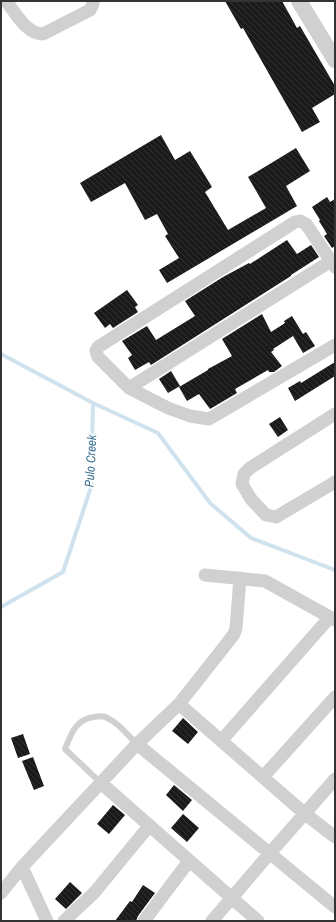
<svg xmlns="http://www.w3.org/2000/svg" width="336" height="922" viewBox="0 0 336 922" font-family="'Archivo Narrow',sans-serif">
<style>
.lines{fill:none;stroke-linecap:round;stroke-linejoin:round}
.stream{stroke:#cfe2ee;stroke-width:4}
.building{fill:url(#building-back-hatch)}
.service{stroke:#d0d0d0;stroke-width:6}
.minor{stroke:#d0d0d0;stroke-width:13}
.tertiary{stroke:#d0d0d0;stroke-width:16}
.labels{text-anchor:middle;stroke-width:4;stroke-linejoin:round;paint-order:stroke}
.water-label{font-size:13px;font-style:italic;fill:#3f7597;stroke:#fff}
</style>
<defs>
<pattern id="building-back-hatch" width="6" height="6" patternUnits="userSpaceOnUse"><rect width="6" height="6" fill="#1a1a1a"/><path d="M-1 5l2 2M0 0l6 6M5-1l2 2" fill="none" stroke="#333"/></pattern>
</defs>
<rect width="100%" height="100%" fill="#fff"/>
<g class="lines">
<!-- stream -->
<path class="stream" d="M 1,354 L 93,403 L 158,433 L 210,503 L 251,538 L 335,570
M 1,607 L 63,572 L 91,487 L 93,403"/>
</g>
<!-- building -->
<path class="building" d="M 225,1 L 282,1 L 297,28 L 300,26 L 335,86 L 335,94 L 312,108 L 320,122 L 302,132 L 243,28 L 241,29 Z
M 161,135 L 175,160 L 190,151 L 212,187 L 205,192 L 228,230 L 266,208 L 248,177 L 296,148 L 310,171 L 286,186 L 297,206 L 167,283 L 159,270 L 179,258 L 165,236 L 168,234 L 157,214 L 145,220 L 125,183 L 91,202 L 80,183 Z
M 327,197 L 330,202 L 335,199 L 335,246 L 332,248 L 324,236 L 327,234 L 319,221 L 320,220 L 312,207 Z
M 287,240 L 297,254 L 311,245 L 319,257 L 291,275 L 291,276 L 151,365 L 149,362 L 135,370 L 128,358 L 132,355 L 122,341 L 147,326 L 156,340 L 195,316 L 185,301 L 223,277 L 249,263 L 250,264 Z
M 127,290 L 138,305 L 135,307 L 138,312 L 113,328 L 110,324 L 105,328 L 94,313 Z
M 262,314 L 271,332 L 285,323 L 284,321 L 292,316 L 303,334 L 306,332 L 315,346 L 303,353 L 293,336 L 273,349 L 274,350 L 271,352 L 282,366 L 274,372 L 269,372 L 268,370 L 235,389 L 237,393 L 210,409 L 199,394 L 187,401 L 179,387 L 208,370 L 208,369 L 232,356 L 222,339 Z
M 335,362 L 335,376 L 295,401 L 288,388 L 300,381 L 301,383 Z
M 171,371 L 180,386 L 168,393 L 159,379 Z
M 280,417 L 288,430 L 278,437 L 269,424 Z
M 183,718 L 198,732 L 188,744 L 172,731 Z
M 23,734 L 30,754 L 18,758 L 11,738 Z
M 33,757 L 44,786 L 34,790 L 22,761 Z
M 174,785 L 192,800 L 183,811 L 166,795 Z
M 113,805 L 125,815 L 109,834 L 97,824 Z
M 183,814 L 199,828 L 187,842 L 171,828 Z
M 70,882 L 82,893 L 66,909 L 55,899 Z
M 143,885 L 155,893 L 138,916 L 136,921 L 115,921 L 130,901 L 132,902 Z"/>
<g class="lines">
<!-- service -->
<path class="service" d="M 101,783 L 65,749 C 71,734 76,719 94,717 C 99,716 105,716 109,719 C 120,724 128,736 137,744"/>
<!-- minor -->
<path class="minor" d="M 6,1 C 16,13 26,34 43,34 L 90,10 L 93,4 L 93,1
M 335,267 L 306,224 L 300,221 L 295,222 L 98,347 L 96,351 L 98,357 L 129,388 L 168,408 L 190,416 L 209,419 L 335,345
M 129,388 L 331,261
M 335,414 L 250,468 L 244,474 L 242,484 L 251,499 L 266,515 L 276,517 L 335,482
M 205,575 L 265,581 L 335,620
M 179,704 L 304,813 L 335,837
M 221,741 L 330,617
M 137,744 L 335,907
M 263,777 L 335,697
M 101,783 L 258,921
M 22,867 L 47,921
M 1,893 L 22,867 L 137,744 L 179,704 L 228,642 L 234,634 L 236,628 L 240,578
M 64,921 L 94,893 L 149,826
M 144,921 L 189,861
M 212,921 L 270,853 L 335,779"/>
<!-- tertiary -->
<path class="tertiary" d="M 299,1 L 335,60"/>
</g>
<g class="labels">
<!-- water labels -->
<g class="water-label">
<text transform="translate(90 461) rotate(-87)" y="5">Pulo Creek</text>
</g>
</g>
<!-- border -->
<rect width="336" height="922" fill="none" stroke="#333333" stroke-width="4"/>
</svg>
